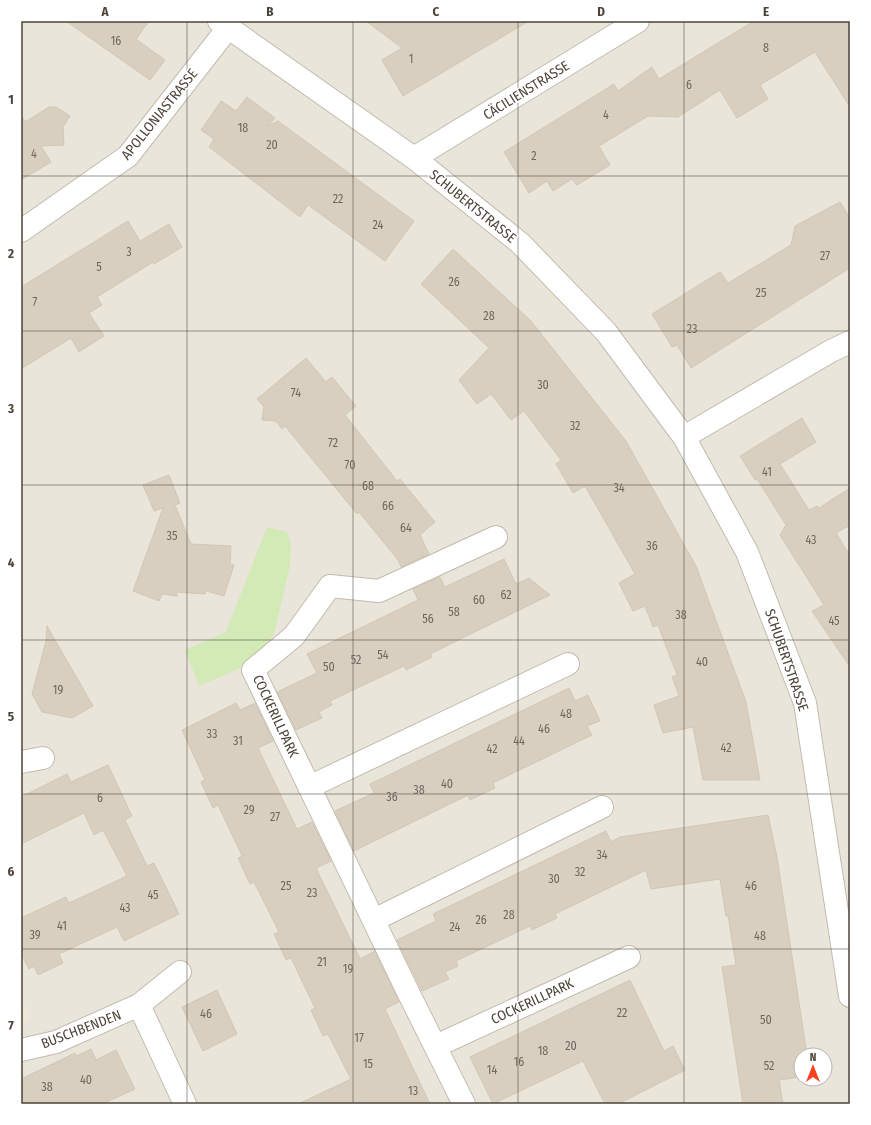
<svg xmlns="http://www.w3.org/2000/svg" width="871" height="1125" viewBox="0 0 871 1125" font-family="'Fira Sans Condensed',sans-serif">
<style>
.residential{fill:#eae5da;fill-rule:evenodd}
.education{fill:#efe8d6}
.green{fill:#d2eab5}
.building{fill:#d8cfc1;stroke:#d3c7b4}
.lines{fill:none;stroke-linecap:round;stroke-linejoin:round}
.minor-casing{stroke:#c2bbae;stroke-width:24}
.minor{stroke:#fff;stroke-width:22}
.grid{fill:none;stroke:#4b4439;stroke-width:1;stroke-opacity:0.55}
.labels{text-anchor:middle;stroke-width:3;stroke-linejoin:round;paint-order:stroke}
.number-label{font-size:12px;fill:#6e675b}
.street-label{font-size:14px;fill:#4b4439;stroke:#fff}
.neatline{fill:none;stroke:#4b4439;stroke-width:1.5}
.grid-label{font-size:13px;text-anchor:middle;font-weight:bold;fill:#4b4439}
</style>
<rect width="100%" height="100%" fill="#f6f3ec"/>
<!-- residential -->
<path class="residential" d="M 21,21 L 850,21 L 850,1104 L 21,1104 ZM 801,1055 L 825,1055 L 825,1079 L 801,1079 Z"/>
<!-- education -->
<path class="education" d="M 21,996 L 31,1018 L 21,1023 Z"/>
<!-- green -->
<path class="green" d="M 267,527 L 287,532 L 291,544 L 290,566 L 274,634 L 256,655 L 238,669 L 199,686 L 185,650 L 226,632 Z"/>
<!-- building -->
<path class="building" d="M 66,21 L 149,21 L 136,39 L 165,60 L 150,80 Z
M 366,21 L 529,21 L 403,96 L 382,60 L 402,48 Z
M 754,21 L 850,21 L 850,107 L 815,52 L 760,85 L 768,99 L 737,118 L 720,90 L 678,117 L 648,116 L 599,146 L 610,165 L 577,185 L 572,179 L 553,191 L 547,181 L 529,193 L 504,152 L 614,84 L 618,91 L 652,67 L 659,79 Z
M 247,97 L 275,118 L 268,126 L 278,121 L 414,221 L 385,261 L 308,205 L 300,217 L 209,147 L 214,139 L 201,130 L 221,101 L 236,111 Z
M 49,107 L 56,107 L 70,116 L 63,127 L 64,145 L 41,146 L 51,162 L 21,180 L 21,115 L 25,122 Z
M 840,202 L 850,218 L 850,268 L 691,368 L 677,345 L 672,347 L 652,314 L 720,272 L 728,283 L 791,245 L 795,226 Z
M 128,221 L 140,241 L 169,224 L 182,247 L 154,264 L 153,262 L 97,297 L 102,305 L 89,313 L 104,336 L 79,352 L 71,338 L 21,369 L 21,287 Z
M 453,249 L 531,321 L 626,441 L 696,566 L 746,702 L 760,780 L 703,780 L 693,727 L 663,733 L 654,705 L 679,696 L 672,677 L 677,675 L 658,625 L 653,627 L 645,606 L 633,611 L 619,583 L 635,574 L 585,486 L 573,493 L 556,464 L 561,460 L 524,411 L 511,420 L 491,394 L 477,404 L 459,380 L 489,348 L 421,284 Z
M 306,358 L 326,382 L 332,377 L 356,406 L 345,415 L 397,481 L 400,479 L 435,522 L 420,535 L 429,554 L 401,567 L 398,560 L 359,512 L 357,514 L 285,426 L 282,429 L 276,421 L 262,420 L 264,407 L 257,399 Z
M 802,418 L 816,442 L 780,464 L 809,510 L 817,506 L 819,508 L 850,488 L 850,525 L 836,533 L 850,556 L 850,667 L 812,611 L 824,605 L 780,535 L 786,525 L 757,479 L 755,480 L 740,456 Z
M 169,475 L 180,503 L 175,505 L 191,544 L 231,546 L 230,564 L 234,565 L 224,596 L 206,591 L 205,594 L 177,592 L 177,596 L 162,594 L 159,601 L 133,591 L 163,508 L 154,511 L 143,485 Z
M 504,559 L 516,584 L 529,578 L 550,595 L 430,654 L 432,657 L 406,670 L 404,666 L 330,701 L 332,705 L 319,712 L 322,718 L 296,730 L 277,692 L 317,673 L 307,654 L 418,600 L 413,589 L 440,577 L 445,587 Z
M 47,626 L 93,706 L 72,718 L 42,712 L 32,694 L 46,641 Z
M 569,688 L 575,701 L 588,695 L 600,721 L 587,726 L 592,735 L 493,783 L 495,788 L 470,800 L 468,795 L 354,851 L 335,811 L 374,793 L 370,784 Z
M 236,703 L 240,710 L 255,703 L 273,741 L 258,748 L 297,829 L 312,822 L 331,861 L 316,868 L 360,959 L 375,951 L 399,1002 L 385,1009 L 430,1104 L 298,1104 L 351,1079 L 328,1034 L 323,1036 L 311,1010 L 315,1008 L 291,958 L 286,960 L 274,934 L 279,932 L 254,882 L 250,884 L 238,858 L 242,856 L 218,805 L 213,808 L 201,782 L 205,780 L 182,730 Z
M 108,765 L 132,816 L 125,820 L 147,866 L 154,863 L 179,914 L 124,941 L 117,927 L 59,954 L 63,963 L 38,975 L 34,966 L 29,969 L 21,953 L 21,918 L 66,897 L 69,903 L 127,876 L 103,830 L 94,835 L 84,813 L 21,844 L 21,797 L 67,774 L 71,782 Z
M 768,815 L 777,857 L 807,1055 L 801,1055 L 801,1077 L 779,1080 L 783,1104 L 743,1104 L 722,967 L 736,965 L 728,916 L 726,916 L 720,879 L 651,889 L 646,870 L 555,914 L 557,918 L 532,930 L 530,926 L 456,961 L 458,966 L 445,972 L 449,979 L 422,991 L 397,940 L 436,921 L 433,914 L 606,831 L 611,842 L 620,837 Z
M 630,980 L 664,1051 L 673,1046 L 685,1070 L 618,1104 L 605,1104 L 583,1061 L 493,1104 L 470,1057 Z
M 217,990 L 237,1034 L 203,1051 L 182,1007 Z
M 91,1049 L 96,1060 L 116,1050 L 135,1089 L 102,1104 L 21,1104 L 21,1079 L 75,1053 L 76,1056 Z"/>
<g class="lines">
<defs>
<path id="minor" d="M 219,21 L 414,158 L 520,243 L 606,332 L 684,437 L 747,552 L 805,703 L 850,996
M 414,158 L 638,21
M 21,231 L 128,156 L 228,28
M 684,437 L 831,351 L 850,342
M 21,762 L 43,758
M 309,787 L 568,664
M 374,920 L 602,807
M 139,1005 L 185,1104
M 436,1046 L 629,957
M 21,1050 L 56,1042 L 139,1005 L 180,972
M 464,1104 L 408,992 L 253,670 L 294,636 L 330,586 L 379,591 L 496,537"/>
</defs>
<!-- minor casing -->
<use href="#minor" class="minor-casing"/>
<!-- minor -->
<use href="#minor" class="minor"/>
</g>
<!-- grid -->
<path class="grid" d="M 187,21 L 187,1104M 353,21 L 353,1104M 518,21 L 518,1104M 684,21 L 684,1104M 21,176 L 850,176M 21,331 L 850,331M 21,485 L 850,485M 21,640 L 850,640M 21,794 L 850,794M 21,949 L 850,949"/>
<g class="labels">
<!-- number labels -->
<g class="number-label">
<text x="116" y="45">16</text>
<text x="766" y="52">8</text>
<text x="411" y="63">1</text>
<text x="689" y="89">6</text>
<text x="606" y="119">4</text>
<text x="243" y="132">18</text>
<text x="272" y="149">20</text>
<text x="34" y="158">4</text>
<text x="534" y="160">2</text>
<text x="338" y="203">22</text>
<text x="378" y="229">24</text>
<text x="129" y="256">3</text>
<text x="825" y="260">27</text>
<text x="99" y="271">5</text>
<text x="454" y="286">26</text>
<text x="761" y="297">25</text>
<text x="35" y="306">7</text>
<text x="489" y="320">28</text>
<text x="692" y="333">23</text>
<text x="543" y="389">30</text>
<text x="296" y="397">74</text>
<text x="575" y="430">32</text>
<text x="333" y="447">72</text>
<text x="350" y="469">70</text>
<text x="767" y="476">41</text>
<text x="368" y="490">68</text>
<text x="619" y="492">34</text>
<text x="388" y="510">66</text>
<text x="406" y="532">64</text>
<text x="172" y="540">35</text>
<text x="811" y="544">43</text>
<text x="652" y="550">36</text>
<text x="506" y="599">62</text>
<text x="479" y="604">60</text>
<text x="454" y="616">58</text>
<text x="681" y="619">38</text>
<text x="428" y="623">56</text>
<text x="834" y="625">45</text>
<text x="383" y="659">54</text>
<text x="356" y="664">52</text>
<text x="702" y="666">40</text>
<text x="329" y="671">50</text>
<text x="58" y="694">19</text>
<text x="566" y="718">48</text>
<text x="544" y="733">46</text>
<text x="212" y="738">33</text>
<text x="238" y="745">31</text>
<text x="519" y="745">44</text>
<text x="726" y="752">42</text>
<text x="492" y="753">42</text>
<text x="447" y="788">40</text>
<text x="419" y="794">38</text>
<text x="392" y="801">36</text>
<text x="100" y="802">6</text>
<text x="249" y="814">29</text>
<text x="275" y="821">27</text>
<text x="602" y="859">34</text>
<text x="580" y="876">32</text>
<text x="554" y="883">30</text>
<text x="286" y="890">25</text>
<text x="751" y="890">46</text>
<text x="312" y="897">23</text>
<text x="153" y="899">45</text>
<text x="125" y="912">43</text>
<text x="509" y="919">28</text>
<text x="481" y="924">26</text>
<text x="62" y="930">41</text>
<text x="455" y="931">24</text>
<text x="35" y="939">39</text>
<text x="760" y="940">48</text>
<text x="322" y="966">21</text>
<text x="348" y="973">19</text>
<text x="622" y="1017">22</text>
<text x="206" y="1018">46</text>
<text x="766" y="1024">50</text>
<text x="359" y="1042">17</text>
<text x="571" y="1050">20</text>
<text x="543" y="1055">18</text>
<text x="519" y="1066">16</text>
<text x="368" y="1068">15</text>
<text x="769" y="1070">52</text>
<text x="492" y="1074">14</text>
<text x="86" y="1084">40</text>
<text x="47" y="1091">38</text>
<text x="413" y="1095">13</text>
</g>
<!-- street labels -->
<g class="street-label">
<text transform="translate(526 90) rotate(-32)" y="5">CÄCILIENSTRASSE</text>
<text transform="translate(159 114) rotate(-51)" y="5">APOLLONIASTRASSE</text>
<text transform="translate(473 206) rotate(39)" y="5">SCHUBERTSTRASSE</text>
<text transform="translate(787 660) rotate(71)" y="5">SCHUBERTSTRASSE</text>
<text transform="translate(276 716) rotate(65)" y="5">COCKERILLPARK</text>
<text transform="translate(532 1001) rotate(-25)" y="5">COCKERILLPARK</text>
<text transform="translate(81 1029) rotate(-21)" y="5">BUSCHBENDEN</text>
</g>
</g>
<!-- border -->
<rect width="871" height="1125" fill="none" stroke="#ffffff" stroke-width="44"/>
<!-- north arrow -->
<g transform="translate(813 1067)"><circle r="19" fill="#ffffff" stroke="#b7b4b0"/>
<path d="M0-3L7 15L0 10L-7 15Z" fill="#fc3f1d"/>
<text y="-6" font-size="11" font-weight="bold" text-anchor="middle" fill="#4b4439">N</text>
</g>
<rect x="22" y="22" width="827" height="1081" class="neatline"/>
<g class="grid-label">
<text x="105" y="16">A</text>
<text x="270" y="16">B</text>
<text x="436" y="16">C</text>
<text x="601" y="16">D</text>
<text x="766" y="16">E</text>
<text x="11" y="104">1</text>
<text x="11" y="258">2</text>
<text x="11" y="413">3</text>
<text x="11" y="567">4</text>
<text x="11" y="721">5</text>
<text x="11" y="876">6</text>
<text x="11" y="1030">7</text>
</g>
</svg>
